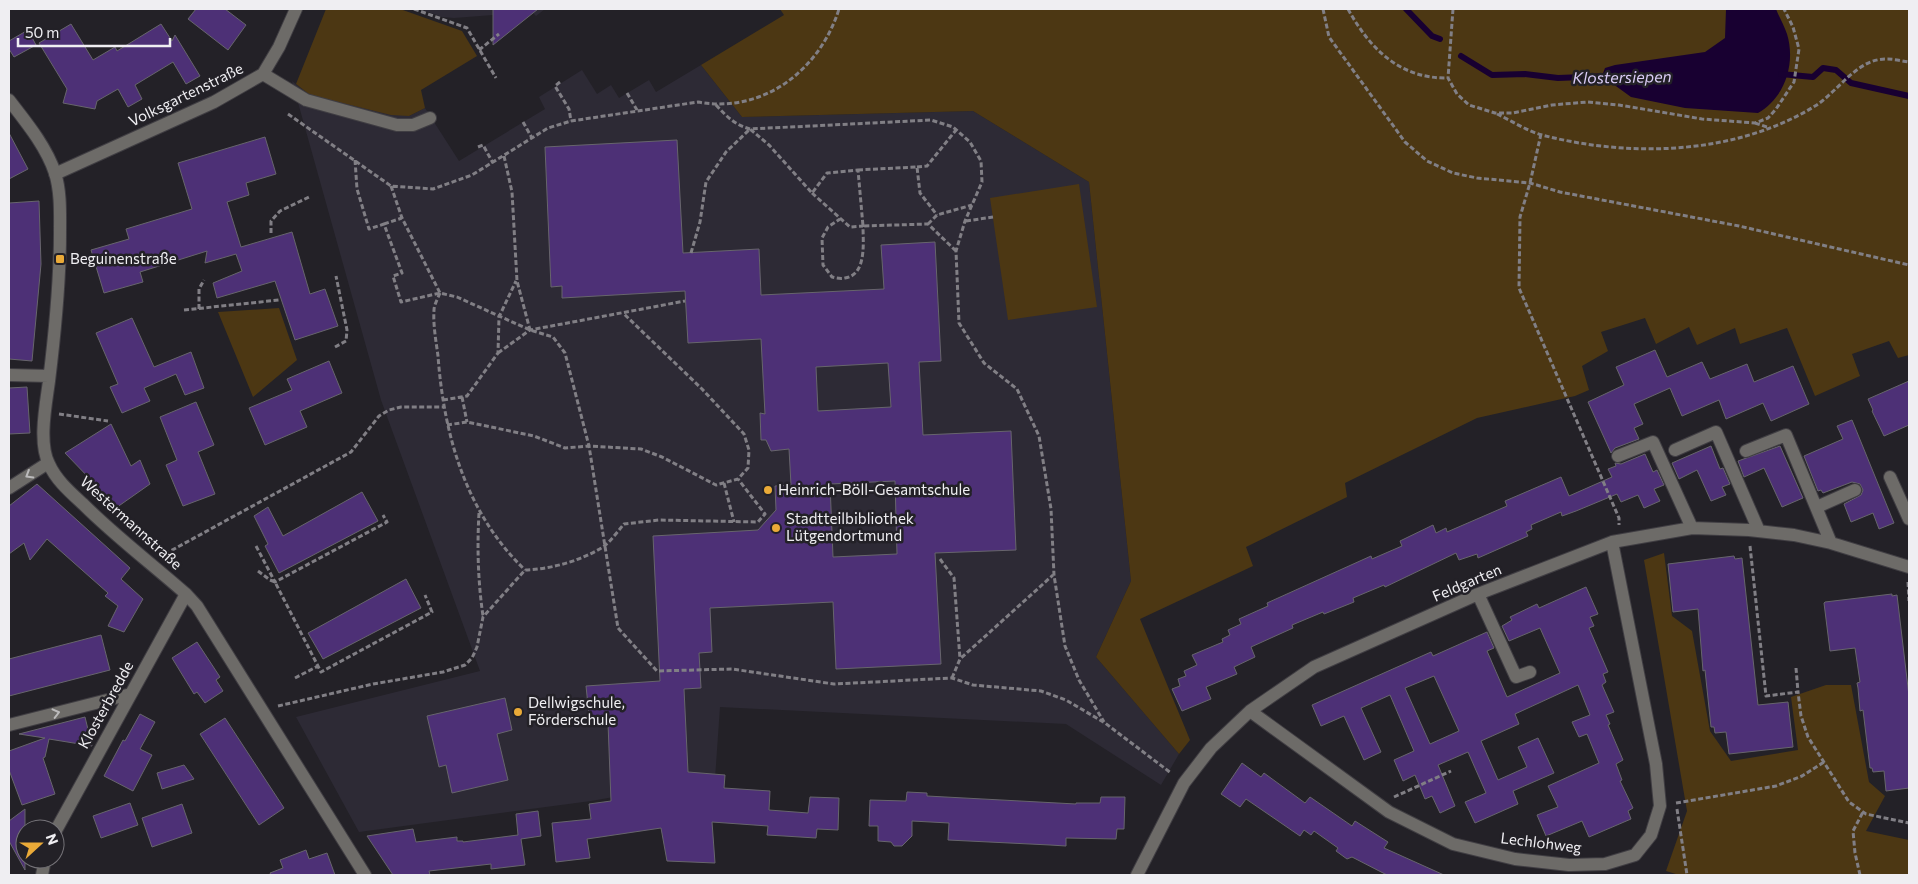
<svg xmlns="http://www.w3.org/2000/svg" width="1918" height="884" viewBox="0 0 1918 884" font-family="Commissioner,sans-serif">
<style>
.built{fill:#2d2a35}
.green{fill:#4c3713}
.water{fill:#180031}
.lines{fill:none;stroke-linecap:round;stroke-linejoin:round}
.stream{stroke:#180031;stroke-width:6}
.building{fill:#4d3076;stroke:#67656c;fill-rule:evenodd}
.minor-casing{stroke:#403e43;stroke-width:14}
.path{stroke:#817f85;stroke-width:3;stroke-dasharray:5 2.5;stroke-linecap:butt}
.minor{stroke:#6d6b68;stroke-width:12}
.oneway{stroke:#bbbabb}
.poi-dot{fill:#eaaa38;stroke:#232127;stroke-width:2}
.labels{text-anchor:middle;stroke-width:5;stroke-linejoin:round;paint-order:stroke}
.street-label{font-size:15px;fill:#efeef2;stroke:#232127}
.poi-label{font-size:15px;fill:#efeef2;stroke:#232127;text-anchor:start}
.water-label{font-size:16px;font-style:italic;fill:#daccf6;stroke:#232127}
</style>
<rect width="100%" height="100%" fill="#232127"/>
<!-- built -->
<path class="built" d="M 420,9 L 545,9 L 536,16 L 533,13 L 493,29 L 493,15 L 454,18 L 442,17 Z
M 701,65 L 742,117 L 973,111 L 1089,182 L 1131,581 L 1096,657 L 1179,754 L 1161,785 L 1066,724 L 720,707 L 715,779 L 591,801 L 359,832 L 296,717 L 480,671 L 381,400 L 292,81 L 310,95 L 409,116 L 425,108 L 459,161 L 545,109 L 539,97 L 582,70 L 597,94 L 611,85 L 619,98 L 649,80 L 656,92 Z"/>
<!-- green -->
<path class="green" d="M 326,9 L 400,9 L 462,31 L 477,56 L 421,90 L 425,108 L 409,116 L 391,115 L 310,95 L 296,84 Z
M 780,9 L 1909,9 L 1909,355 L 1898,358 L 1889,341 L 1852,354 L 1860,376 L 1815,396 L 1787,328 L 1740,344 L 1735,328 L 1697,345 L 1689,327 L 1656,344 L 1645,318 L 1601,332 L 1608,351 L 1582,366 L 1589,390 L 1575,396 L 1477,418 L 1345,483 L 1347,497 L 1246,547 L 1253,566 L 1140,619 L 1190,740 L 1179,754 L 1096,657 L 1131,581 L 1089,182 L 973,111 L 742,117 L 701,65 L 784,15 Z
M 1079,184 L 1097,307 L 1008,320 L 990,198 Z
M 279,308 L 297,360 L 253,397 L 218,312 Z
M 1664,553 L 1672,616 L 1692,631 L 1710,731 L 1731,761 L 1798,750 L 1791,697 L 1826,685 L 1851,685 L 1869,782 L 1885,796 L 1866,831 L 1909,840 L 1909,875 L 1679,875 L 1666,871 L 1687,811 L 1644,560 Z"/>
<!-- water -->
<path class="water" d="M 1726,9 L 1776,9 C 1779,17 1784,25 1787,34 C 1796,63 1785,98 1758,113 L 1685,108 L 1631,97 L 1602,76 L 1605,68 L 1615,65 L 1705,52 L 1725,38 Z"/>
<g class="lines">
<!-- stream -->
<path class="stream" d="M 1406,9 L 1432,36 L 1440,39
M 1461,56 L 1492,75 L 1525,74 L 1558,78 L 1609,76
M 1781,74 L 1813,77 L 1823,68 L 1836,70 L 1851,83 L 1909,96"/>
</g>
<!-- building -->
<path class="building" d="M 196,9 L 225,9 L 246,25 L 228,50 L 188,19 Z
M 493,9 L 538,9 L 493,45 Z
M 71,24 L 93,60 L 115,47 L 117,51 L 161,24 L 172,41 L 175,35 L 200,76 L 186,84 L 173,62 L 135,85 L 142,99 L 128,107 L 118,89 L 97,101 L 95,109 L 63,103 L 67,89 L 39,43 Z
M 28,30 L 36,45 L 14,57 L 9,49 L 9,41 Z
M 9,133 L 28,169 L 9,179 Z
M 265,137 L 276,174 L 246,183 L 249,195 L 227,202 L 241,247 L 292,232 L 310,294 L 325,289 L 338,326 L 295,340 L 275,281 L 217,298 L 213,283 L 242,271 L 236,254 L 205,263 L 207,251 L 140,272 L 143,282 L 104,293 L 91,250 L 129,239 L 126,229 L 192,209 L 178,163 Z
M 677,140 L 683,253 L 759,249 L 761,295 L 884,289 L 881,245 L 935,242 L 941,361 L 919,362 L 923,435 L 1011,431 L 1016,550 L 935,553 L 941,664 L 836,669 L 833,602 L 710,608 L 712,652 L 699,653 L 701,688 L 684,689 L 688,772 L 725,775 L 724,788 L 770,791 L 769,810 L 808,813 L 810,797 L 839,798 L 838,830 L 817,829 L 816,838 L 784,836 L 767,835 L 768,826 L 712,822 L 715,863 L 667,861 L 661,828 L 587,839 L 590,858 L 556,862 L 552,823 L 591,819 L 589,804 L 611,801 L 608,723 L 590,724 L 586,686 L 660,681 L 653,536 L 758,530 L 776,510 L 775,486 L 791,485 L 789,449 L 771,451 L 766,440 L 761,440 L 760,413 L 765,414 L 761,339 L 688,343 L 685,291 L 562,298 L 562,286 L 551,287 L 545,147 ZM 888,363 L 891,407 L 818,411 L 816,367 ZM 895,481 L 897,554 L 833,557 L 830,484 Z
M 39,201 L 41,264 L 32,361 L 9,359 L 9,203 Z
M 132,318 L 154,367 L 191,352 L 204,388 L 185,395 L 176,374 L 144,388 L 150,401 L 122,413 L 110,387 L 118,384 L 96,333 Z
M 1655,350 L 1667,377 L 1702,362 L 1710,379 L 1747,364 L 1754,382 L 1793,366 L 1809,404 L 1771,421 L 1763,403 L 1726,419 L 1719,400 L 1682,416 L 1670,388 L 1634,404 L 1643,424 L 1634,428 L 1639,439 L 1615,448 L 1611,453 L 1588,402 L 1624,385 L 1616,367 Z
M 329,361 L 342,393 L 300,411 L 307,427 L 265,445 L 249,408 L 292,390 L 287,379 Z
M 1909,381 L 1909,425 L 1884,436 L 1872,411 L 1873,410 L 1868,399 Z
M 27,387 L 30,433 L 9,434 L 9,388 Z
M 196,402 L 214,445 L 198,452 L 215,494 L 183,506 L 166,465 L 177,460 L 160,417 Z
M 1852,420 L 1894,523 L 1879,529 L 1873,513 L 1851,522 L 1844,504 L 1861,495 L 1863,490 L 1860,484 L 1852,482 L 1823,493 L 1821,490 L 1818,491 L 1804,456 L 1843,439 L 1837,426 Z
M 111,424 L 131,466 L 140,460 L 150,484 L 113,510 L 91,480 L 65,453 Z
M 1711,446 L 1720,469 L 1723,468 L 1730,484 L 1722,487 L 1726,495 L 1711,501 L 1697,470 L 1679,479 L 1672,463 Z
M 1780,446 L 1803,498 L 1782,507 L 1764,468 L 1744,477 L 1738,461 Z
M 1645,454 L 1653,472 L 1657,470 L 1664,485 L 1654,489 L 1660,501 L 1644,508 L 1638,495 L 1621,502 L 1617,494 L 1576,511 L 1562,516 L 1561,512 L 1531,525 L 1532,529 L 1526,532 L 1528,536 L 1478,558 L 1477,554 L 1459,560 L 1456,553 L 1385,587 L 1384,585 L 1353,598 L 1354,602 L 1324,614 L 1323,612 L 1292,625 L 1293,628 L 1251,647 L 1255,657 L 1234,667 L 1237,674 L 1206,687 L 1211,699 L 1182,711 L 1172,689 L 1180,686 L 1178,679 L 1186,676 L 1184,671 L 1197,665 L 1192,655 L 1223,642 L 1222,639 L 1230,635 L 1228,630 L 1241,624 L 1239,619 L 1268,606 L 1267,603 L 1371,556 L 1372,559 L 1402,546 L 1400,541 L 1433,525 L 1436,533 L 1446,528 L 1447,532 L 1507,506 L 1505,501 L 1561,477 L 1569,496 L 1612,477 L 1608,469 L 1616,466 L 1615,463 L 1621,464 Z
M 37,484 L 130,568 L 121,579 L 143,599 L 124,632 L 108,626 L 118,606 L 105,596 L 108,593 L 47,539 L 30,560 L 24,543 L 9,554 L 9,506 Z
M 362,492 L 378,521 L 279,573 L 265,546 L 268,544 L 254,516 L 268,507 L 283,536 Z
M 1734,556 L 1735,559 L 1742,558 L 1758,705 L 1788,702 L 1793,747 L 1729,754 L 1726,732 L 1715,733 L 1714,727 L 1711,727 L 1705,670 L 1703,671 L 1698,609 L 1673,612 L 1668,564 Z
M 406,579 L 421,608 L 323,659 L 308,633 Z
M 1586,587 L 1598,614 L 1590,617 L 1594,626 L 1589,628 L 1608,672 L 1603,674 L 1606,682 L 1602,685 L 1614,712 L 1606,715 L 1610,724 L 1608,725 L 1623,760 L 1616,764 L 1622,780 L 1620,781 L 1633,808 L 1628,811 L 1631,819 L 1589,837 L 1582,821 L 1546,836 L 1537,815 L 1558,807 L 1548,786 L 1599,763 L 1587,734 L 1579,737 L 1572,722 L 1590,715 L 1578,685 L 1515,714 L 1519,724 L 1481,741 L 1498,780 L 1527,767 L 1518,747 L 1538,738 L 1554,773 L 1513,791 L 1518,804 L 1475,823 L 1465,802 L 1486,793 L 1468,752 L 1438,765 L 1455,806 L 1440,813 L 1432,796 L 1425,799 L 1415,775 L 1403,781 L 1394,760 L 1414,751 L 1390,695 L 1361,708 L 1381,752 L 1364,760 L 1344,716 L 1321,726 L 1312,705 L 1431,652 L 1433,656 L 1487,632 L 1494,648 L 1487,651 L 1507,697 L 1560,673 L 1540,628 L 1509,641 L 1502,626 L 1512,620 L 1510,617 L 1537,604 L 1539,608 ZM 1434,676 L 1459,731 L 1430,744 L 1405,688 Z
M 1892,594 L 1892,596 L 1897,595 L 1909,696 L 1909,788 L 1886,791 L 1884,771 L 1873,772 L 1872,768 L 1870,768 L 1863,710 L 1860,711 L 1858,688 L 1857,683 L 1860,682 L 1855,648 L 1830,651 L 1824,603 L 1825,602 Z
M 101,635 L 110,670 L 9,696 L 9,659 Z
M 197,642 L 220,677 L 216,680 L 223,691 L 205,703 L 197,692 L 194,694 L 172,658 Z
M 505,698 L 512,730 L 497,734 L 508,780 L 452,793 L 446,765 L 439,767 L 427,716 Z
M 140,714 L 155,722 L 140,749 L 152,755 L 133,791 L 104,776 L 123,740 L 125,741 Z
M 85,717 L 92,746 L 49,739 L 45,757 L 43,758 L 55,794 L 22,805 L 9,770 L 9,751 L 45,738 L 19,734 Z
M 225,718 L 284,808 L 259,825 L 200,734 Z
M 1242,763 L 1261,777 L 1264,773 L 1305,803 L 1310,797 L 1352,826 L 1355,821 L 1388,842 L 1384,848 L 1444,875 L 1387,875 L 1352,857 L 1347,859 L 1336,851 L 1338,848 L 1314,831 L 1311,835 L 1304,830 L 1300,836 L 1246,799 L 1240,807 L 1221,794 Z
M 184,765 L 194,779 L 162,789 L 157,773 Z
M 907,792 L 927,793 L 927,796 L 1076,804 L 1076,803 L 1100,803 L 1101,797 L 1125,797 L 1124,829 L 1117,829 L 1116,839 L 1066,838 L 1066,846 L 1050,845 L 948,840 L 949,823 L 912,821 L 912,836 L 902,846 L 894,846 L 891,842 L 878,841 L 878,826 L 869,826 L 870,800 L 906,801 Z
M 130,803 L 138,825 L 101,838 L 93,816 Z
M 182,804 L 192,833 L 152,847 L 142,818 Z
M 25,809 L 25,870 L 9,841 L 9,821 Z
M 538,811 L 541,836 L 521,839 L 525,865 L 491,869 L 491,864 L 429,871 L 430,875 L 393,875 L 367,836 L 413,829 L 416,842 L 457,837 L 457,841 L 463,841 L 463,842 L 518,835 L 516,814 Z
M 306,850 L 309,859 L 327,853 L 335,875 L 271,875 L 270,873 L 283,868 L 280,860 Z"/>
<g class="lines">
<defs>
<path id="minor" d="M 263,74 L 306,100 L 397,125 L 413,125 L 430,118
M 9,100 C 26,122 46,146 55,173 C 61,192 60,214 60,234 C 60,283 55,332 49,381 C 46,404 38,443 49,464 C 56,480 70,492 83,504 C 115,536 152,564 186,594 L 197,606 L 365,875
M 55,174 L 214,102 L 263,74 L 279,47 L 296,9
M 9,375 L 49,376
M 1675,450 L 1716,432 L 1759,531
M 1746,451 L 1786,435 L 1831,543
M 1618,456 L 1653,442 L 1692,528
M 1890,477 L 1909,519
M 9,488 L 48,463
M 1817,507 L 1855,490
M 1478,594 L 1516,677 L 1530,672
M 1250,711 L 1389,812 L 1453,844 L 1515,859 L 1569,865 L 1605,864 L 1635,855 L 1651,835 L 1660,806 L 1656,764 L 1612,542
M 9,725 L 131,694
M 55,832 L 186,594
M 42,875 L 45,859
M 1137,875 L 1184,783 L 1211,748 L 1250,711 L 1314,667 L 1478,594 L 1612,542 L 1692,528 L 1749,530 L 1794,535 L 1831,543 L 1909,567"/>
</defs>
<!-- minor casing -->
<use href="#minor" class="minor-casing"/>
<!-- path -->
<path class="path" d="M 414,9 L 467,28 L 496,78
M 1323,9 L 1329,37 L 1405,142 L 1427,161 L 1453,173 L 1477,178 L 1530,183 L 1560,192 L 1739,226 L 1909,265
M 1348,9 C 1370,49 1400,79 1448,78
M 1453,9 L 1448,78 L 1457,94 L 1469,105 L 1495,113 L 1513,113 L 1552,105 L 1588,102 L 1619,105 L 1702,119 L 1755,123 L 1768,118 L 1776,109 L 1794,82 L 1799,49 L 1793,27 L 1784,9
M 479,50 L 499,34
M 560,82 L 555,86 L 569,109 L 571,121
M 627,93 L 637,110
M 716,105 C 726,116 735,125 750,129 L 931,120 L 953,127 L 970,142 L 981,161 L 982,182 L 965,221 L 956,251 L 959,323 L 984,363 L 1017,389 L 1039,436 L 1051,509 L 1054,575 L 1065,646 L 1079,680 L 1104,722
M 288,114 L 391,186 L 433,189 L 472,175 L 548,128 L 571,121 L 698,102 C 763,114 820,70 839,9
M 1497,114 C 1512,121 1527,131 1542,135 C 1630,158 1736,155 1815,106 C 1838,92 1857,58 1887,59 C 1894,59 1902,61 1909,62
M 523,122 L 532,138
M 1755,123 L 1770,128
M 1541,134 L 1530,183 L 1520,217 L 1519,288 L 1619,518 L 1619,525
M 478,147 L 483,145 L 493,163
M 504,156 L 512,192 L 517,281 L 530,330
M 355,160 L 357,189 L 369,229 L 384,224 L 402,273 L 393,276 L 401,302 L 440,293
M 917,167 L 927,166 L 956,130
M 858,170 L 917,167 L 920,193 L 937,215
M 391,186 L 402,218 L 440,293 L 457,297 L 530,330 L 553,337 L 565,353 L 589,446 L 618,628 L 657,671 L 732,669 L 834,684 L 952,678 L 973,685 L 1041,691 L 1066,700 L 1105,723 L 1171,773
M 812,193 L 850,227 L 863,226 C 863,242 867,275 845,278 C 841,279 836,278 832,277 L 823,265 L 822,238 L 828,227 L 840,219
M 966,221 L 993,217
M 384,224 L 402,218
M 928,224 L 937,215 L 972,205
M 271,233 L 271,221 L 280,211 L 309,197
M 691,253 L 700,222 L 706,182 L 726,152 L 750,129 L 769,145 L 812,193 L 827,173 L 858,170 L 863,226 L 928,224 L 956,251
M 440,293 C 438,298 434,305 434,310 C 433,325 436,341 438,356 C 444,436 466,513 525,570
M 199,309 L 199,289 L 204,280
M 184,310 L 279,300
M 335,347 L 346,341 L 347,330 L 336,276
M 498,353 L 530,330 L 685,301
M 462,397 L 467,422
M 443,400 L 467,396 L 498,353 L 499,317 L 516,281
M 59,414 L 108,421
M 447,425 L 467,422 L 534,436 L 565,448 L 589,446 L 641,449 L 662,457 L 716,485 L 738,479 L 748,468 L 749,450 L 744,434 L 702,389 L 623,313
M 724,483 L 734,522
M 479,513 C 477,547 478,582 483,616
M 256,546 L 275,582 L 387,522 L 383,515
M 1750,546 L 1766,696 L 1798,692 L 1801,716 L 1808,737 L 1849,802 L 1866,814 L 1909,823
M 165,554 L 351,452 L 379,416 L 389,410 L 401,407 L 443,407
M 940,559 L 954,578 L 960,659
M 258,571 L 270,580 L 275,582 L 321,672 L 432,612 L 425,595
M 1908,582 L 1909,601
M 1796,668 L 1798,692
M 295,678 L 318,666
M 952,678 L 960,659 L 1053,575
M 278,706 L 373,684 L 443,672 L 465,665 L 472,658 L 477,647 L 483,617 L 525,570 C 552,569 580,561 603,547 C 611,541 618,531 624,524 L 659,520 L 758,522 L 765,514 L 738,479
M 1394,797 L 1451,771
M 1676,803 L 1776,786 L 1802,776 L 1824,762
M 1677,809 L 1687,875
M 1860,875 L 1855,853 L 1853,831 L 1863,812"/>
<!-- minor -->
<use href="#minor" class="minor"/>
</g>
<!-- one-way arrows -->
<defs><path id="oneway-chevron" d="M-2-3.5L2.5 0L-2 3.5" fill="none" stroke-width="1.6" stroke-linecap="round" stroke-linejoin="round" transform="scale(1.25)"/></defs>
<g class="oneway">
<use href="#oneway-chevron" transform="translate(29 475) rotate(149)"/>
<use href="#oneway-chevron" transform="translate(56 713) rotate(-14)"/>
</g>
<!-- markers -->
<g class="poi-dot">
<rect x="55" y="254" width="10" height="10" rx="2.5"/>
<circle cx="768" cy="490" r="5"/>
<circle cx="776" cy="528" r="5"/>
<circle cx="518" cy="712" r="5"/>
</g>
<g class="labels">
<!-- street labels -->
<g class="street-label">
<text transform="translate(186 95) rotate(-26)" y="5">Volksgartenstraße</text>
<text transform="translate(131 523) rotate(42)" y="5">Westermannstraße</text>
<text transform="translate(1467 583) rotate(-23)" y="5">Feldgarten</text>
<text transform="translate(106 705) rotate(-61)" y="5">Klosterbredde</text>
<text transform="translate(1541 843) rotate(7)" y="5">Lechlohweg</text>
</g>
<!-- poi labels -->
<g class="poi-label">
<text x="70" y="264">Beguinenstraße</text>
<text x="778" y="495">Heinrich-Böll-Gesamtschule</text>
<text x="786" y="524">Stadtteilbibliothek<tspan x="786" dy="17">Lütgendortmund</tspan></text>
<text x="528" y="708">Dellwigschule,<tspan x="528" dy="17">Förderschule</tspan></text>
</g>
<!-- water labels -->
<g class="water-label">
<text transform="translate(1622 77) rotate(-1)" y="6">Klostersiepen</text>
</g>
</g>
<!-- border -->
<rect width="1918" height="884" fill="none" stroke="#efeef2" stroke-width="20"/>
<!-- north arrow -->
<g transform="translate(40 844) rotate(69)"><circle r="24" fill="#232127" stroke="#757378"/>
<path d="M0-4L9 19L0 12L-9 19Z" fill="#eaaa38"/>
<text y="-8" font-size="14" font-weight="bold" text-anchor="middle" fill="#efeef2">N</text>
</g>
<!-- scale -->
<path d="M18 38v8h152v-8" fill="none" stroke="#efeef2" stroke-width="2.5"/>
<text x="25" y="38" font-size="15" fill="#efeef2" stroke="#232127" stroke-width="4" paint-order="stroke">50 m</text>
</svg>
